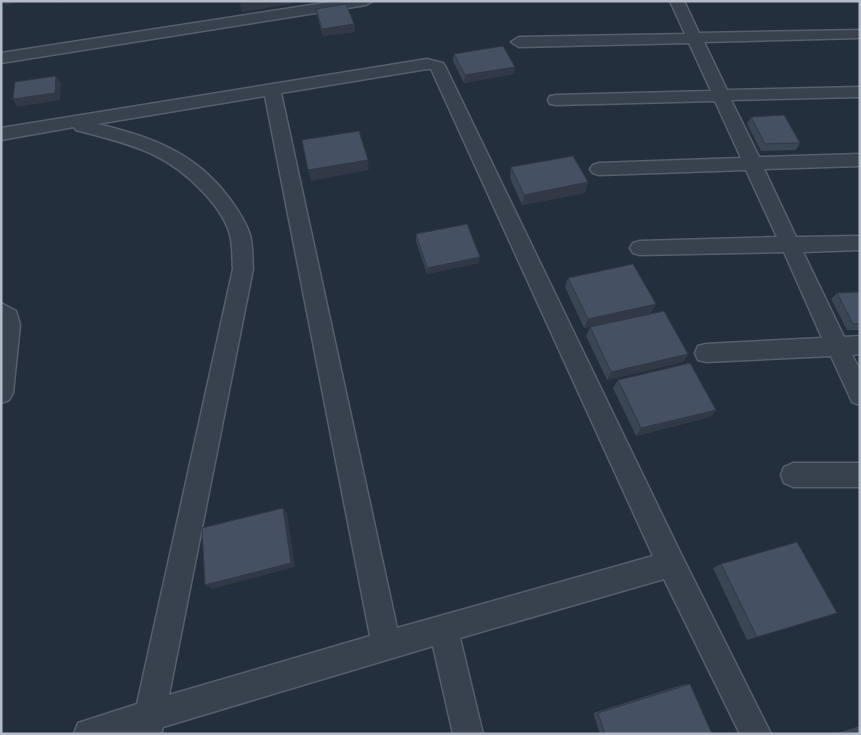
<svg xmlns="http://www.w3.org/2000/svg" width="861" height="735" viewBox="0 0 861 735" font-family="Karla,sans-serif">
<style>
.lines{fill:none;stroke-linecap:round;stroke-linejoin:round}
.minor-casing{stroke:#565f6c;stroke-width:3}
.minor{fill:#38414e;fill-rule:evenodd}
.wall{fill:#3b4654}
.shaded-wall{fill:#303945}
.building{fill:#455162;stroke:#303945}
</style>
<rect width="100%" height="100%" fill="#242f3e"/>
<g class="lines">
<defs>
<path id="minor" d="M 337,1 L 373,1 L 366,5 L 1,63 L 1,53 Z
M 670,1 L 684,1 L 699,33 L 860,30 L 860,38 L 704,42 L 727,90 L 860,87 L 860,97 L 731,100 L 759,157 L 860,154 L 860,166 L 764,169 L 796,237 L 860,236 L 860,250 L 803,252 L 844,337 L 860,336 L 860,354 L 852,355 L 860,370 L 860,405 L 852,402 L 831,356 L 706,362 L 698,360 L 695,353 L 698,346 L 706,344 L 822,338 L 784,252 L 640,255 L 633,253 L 630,248 L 633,243 L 640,241 L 777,237 L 746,170 L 599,175 L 593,173 L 590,169 L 593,165 L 599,163 L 741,158 L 715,101 L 556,105 L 550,104 L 548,100 L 550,96 L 556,95 L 711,91 L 689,43 L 519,47 L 511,42 L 519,37 L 685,34 Z
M 427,59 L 443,63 L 445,66 L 681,554 L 771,734 L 740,734 L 664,579 L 460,638 L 483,734 L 453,734 L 433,646 L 163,727 L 161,734 L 74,734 L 78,723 L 137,704 L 233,269 C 232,258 233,246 230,235 C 226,219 215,205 204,193 C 166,151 128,144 76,130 L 74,127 L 1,140 L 1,128 ZM 427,69 L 431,69 L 653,556 L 397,628 L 281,93 ZM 265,96 L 370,636 L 169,695 L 253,269 C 252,258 253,246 250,235 C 246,222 237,209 229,198 C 196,153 150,136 97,124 Z
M 1,303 L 16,311 L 20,325 L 13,393 L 9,400 L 1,403 Z
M 793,463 L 860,463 L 860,487 L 793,487 L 784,483 L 781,475 L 784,467 Z"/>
</defs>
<!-- minor casing -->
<use href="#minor" class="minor-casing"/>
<!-- minor -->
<use href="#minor" class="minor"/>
</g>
<!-- wall -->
<path class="wall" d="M 316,9 L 354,24 L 355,32 L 323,36 L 317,16 Z
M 454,54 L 514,74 L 464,83 L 453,61 Z
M 751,117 L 800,143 L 796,150 L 761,151 L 747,124 Z
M 511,167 L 588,182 L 585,193 L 522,205 L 510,178 Z
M 416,234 L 479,263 L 427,274 L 416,241 Z
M 568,278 L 656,304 L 651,313 L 584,328 L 565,287 Z
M 860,292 L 860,330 L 847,330 L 831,299 L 837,293 Z
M 590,327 L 688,354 L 683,362 L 607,380 L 586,336 Z
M 618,380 L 716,410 L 710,417 L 636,436 L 613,388 Z
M 721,564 L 757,637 L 747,640 L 713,568 Z
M 690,684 L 712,734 L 600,734 L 593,713 L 682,685 Z
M 860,726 L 860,734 L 835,734 Z"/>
<!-- shaded-wall -->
<path class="shaded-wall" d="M 3,1 L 32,1 L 5,5 Z
M 56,1 L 70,1 L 57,3 Z
M 239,1 L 292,1 L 292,4 L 242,12 Z
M 354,24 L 355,32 L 323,36 L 322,29 Z
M 515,67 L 514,74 L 464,83 L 465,75 Z
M 56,76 L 61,83 L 60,100 L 17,107 L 13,99 Z
M 368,160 L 369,170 L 311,181 L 308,170 Z
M 588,182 L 585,193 L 522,205 L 524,195 Z
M 480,257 L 479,263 L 427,274 L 427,268 Z
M 656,304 L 651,313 L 584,328 L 588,319 Z
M 688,354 L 683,362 L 607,380 L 611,372 Z
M 716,410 L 710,417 L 636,436 L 641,428 Z
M 283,508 L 287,513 L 295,567 L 212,589 L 205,585 Z"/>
<!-- building -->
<path class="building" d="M 346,4 L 354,24 L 322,29 L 316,9 Z
M 503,46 L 515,67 L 465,75 L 454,54 Z
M 56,76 L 55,93 L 13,99 L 15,82 Z
M 784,115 L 800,143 L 765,144 L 751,117 Z
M 359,131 L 368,160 L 308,170 L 302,140 Z
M 573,156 L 588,182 L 524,195 L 511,167 Z
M 467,224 L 480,257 L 427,268 L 416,234 Z
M 633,264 L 656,304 L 588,319 L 568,278 Z
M 860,292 L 860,324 L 853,324 L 837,293 Z
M 664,311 L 688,354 L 611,372 L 590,327 Z
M 690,363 L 716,410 L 641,428 L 618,380 Z
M 283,508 L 291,563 L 205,585 L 202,528 Z
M 797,542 L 837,613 L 757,637 L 721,564 Z
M 690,684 L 712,734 L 605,734 L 598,713 Z
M 860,730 L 860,734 L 849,734 Z"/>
<!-- border -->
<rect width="861" height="735" fill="none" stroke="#b4bcc9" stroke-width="5"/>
</svg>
